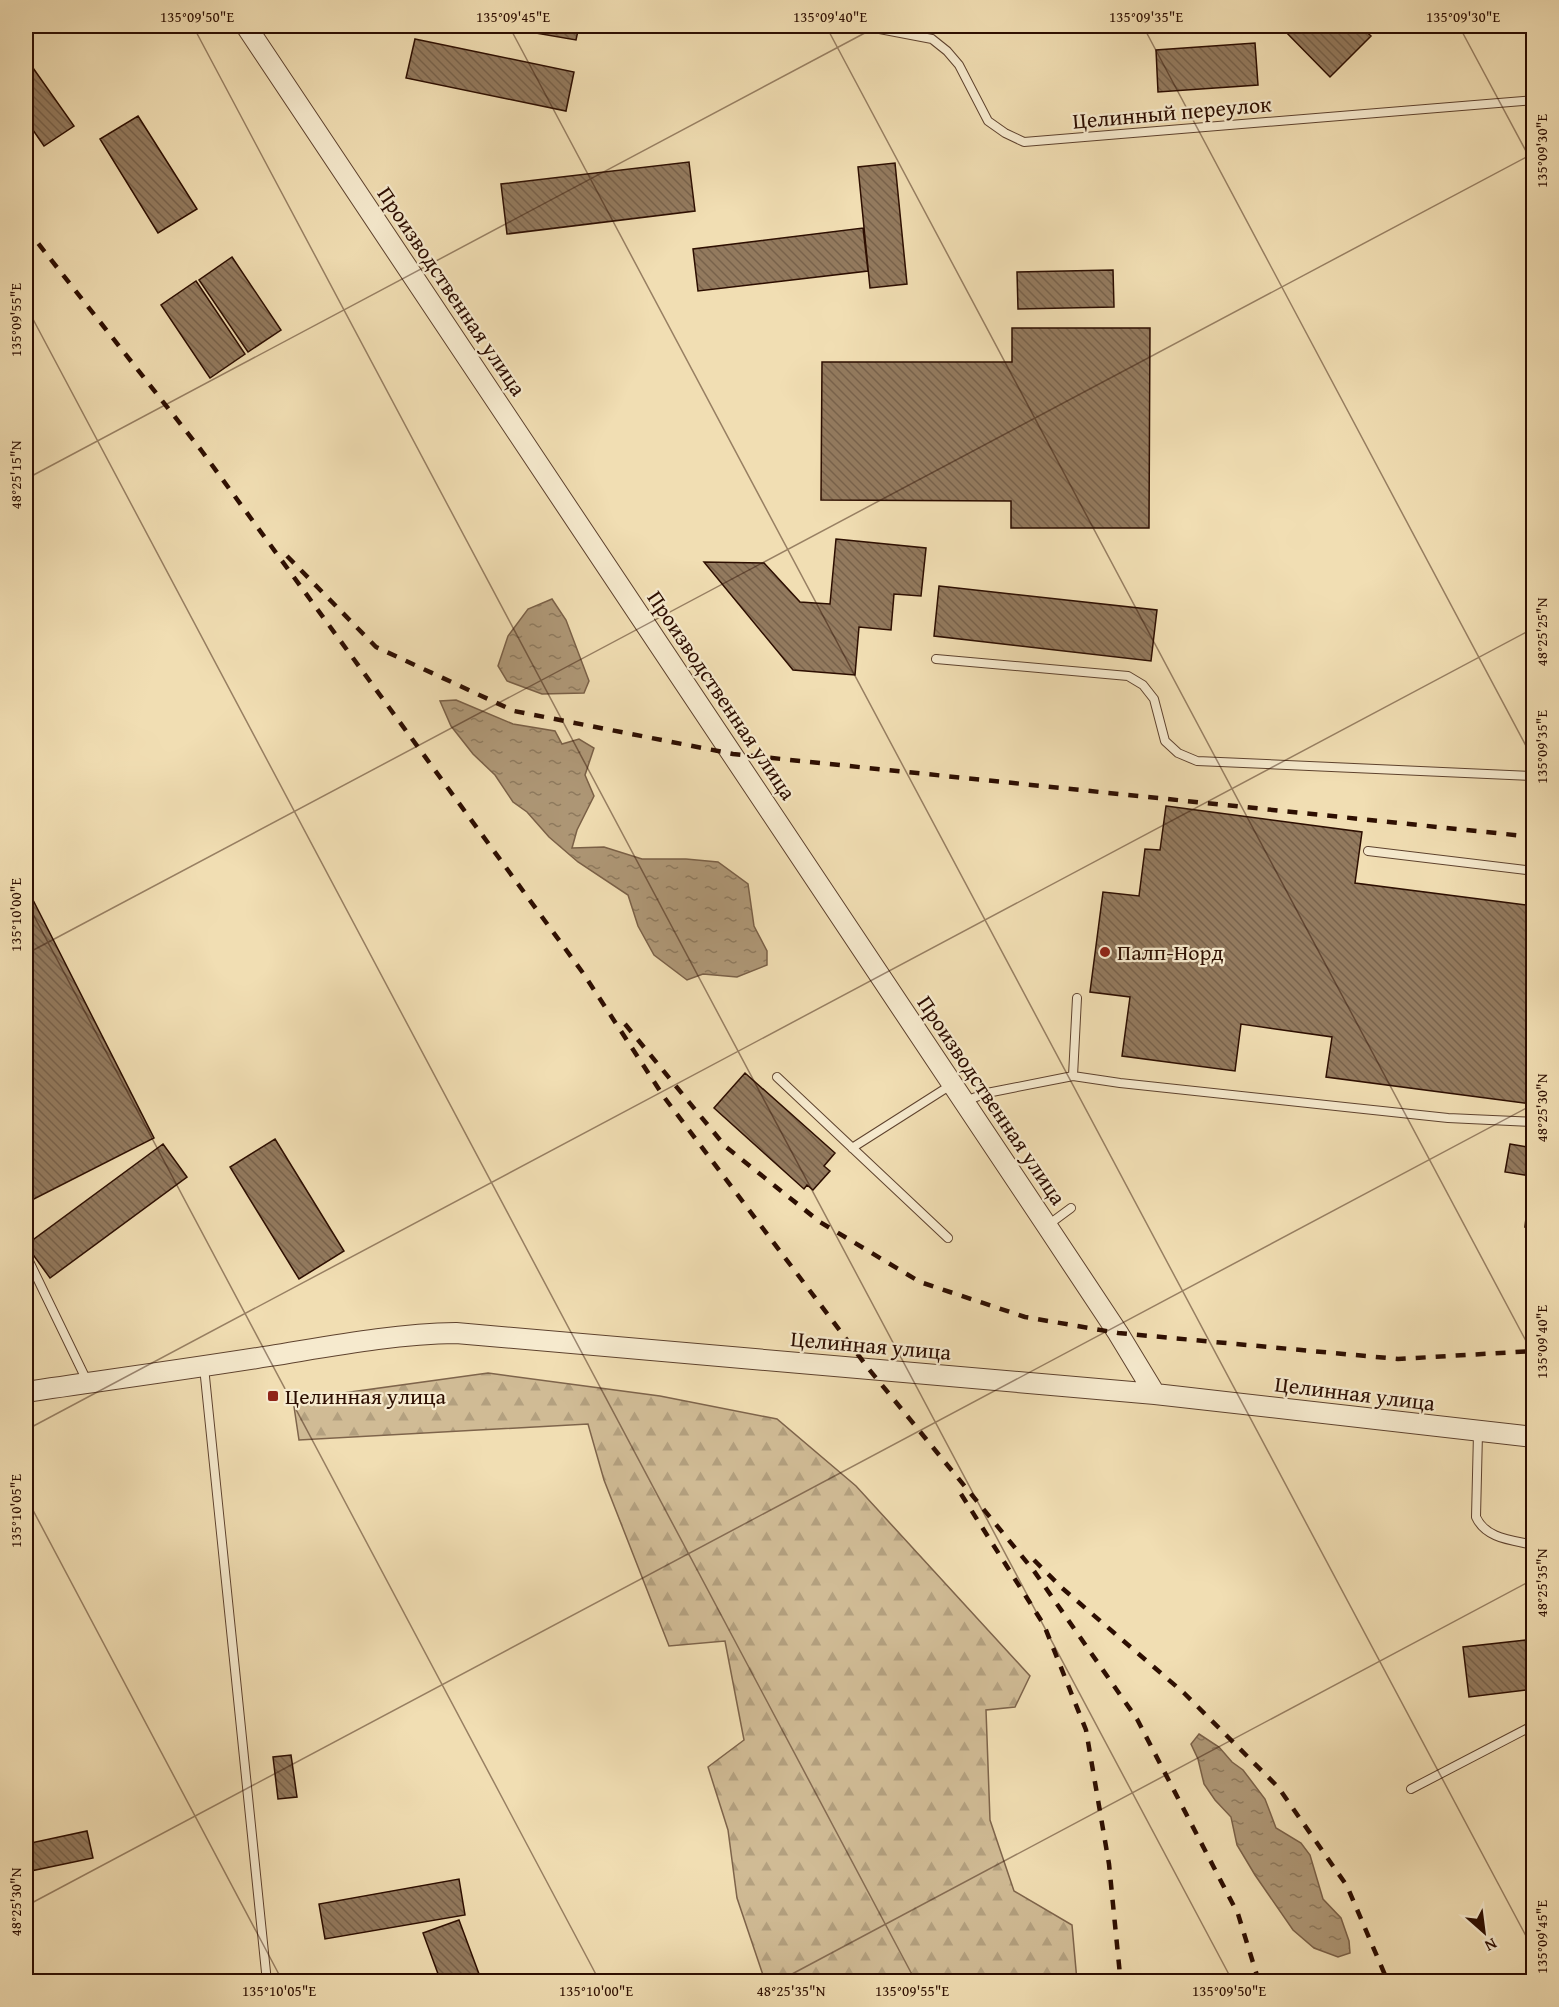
<svg xmlns="http://www.w3.org/2000/svg" width="1559" height="2007" viewBox="0 0 1559 2007" font-family="'Gentium Book Plus',serif">
<style>
.forest{fill:url(#forest-firs);stroke:#7e644b;stroke-width:1.5}
.water{fill:url(#water-ripples);stroke:#7a6047;stroke-width:1.5}
.building{fill:url(#building-back-hatch);stroke:#2d0e01;stroke-width:1.5}
.lines{fill:none;stroke-linecap:round;stroke-linejoin:round}
.service-casing{stroke:#5e422e;stroke-width:10}
.tertiary-casing{stroke:#5e422e;stroke-width:22}
.service{stroke:#f6eace;stroke-width:8}
.tertiary{stroke:#f6eace;stroke-width:20}
.rail{stroke:#2d0e01;stroke-width:4.5;stroke-dasharray:10 10;stroke-linecap:butt}
.ticks{fill:none;stroke:#2d0e01;stroke-width:1.5;stroke-opacity:0.45}
.poi-dot{fill:#8f2418;stroke:#f6eace;stroke-width:2}
.labels{text-anchor:middle;stroke-width:4.5;stroke-linejoin:round;paint-order:stroke}
.street-label{font-size:22px;fill:#2d0e01;stroke:#f6eace}
.poi-label{font-size:22px;fill:#2d0e01;stroke:#f6eace;text-anchor:start}
.neatline{fill:none;stroke:#2d0e01;stroke-width:2}
.ticks-label{font-size:15px;text-anchor:middle;fill:#2d0e01}
</style>
<defs>
<pattern id="forest-firs" width="22" height="20" patternUnits="userSpaceOnUse" patternTransform="scale(1.5)"><rect width="22" height="20" fill="#d0bb95"/><path d="M5 1l3.5 6h-7zM16 11l3.5 6h-7z" fill="#b3a07f"/></pattern>
<pattern id="water-ripples" width="26" height="14" patternUnits="userSpaceOnUse" patternTransform="scale(1.5)"><rect width="26" height="14" fill="#ae9776"/><path d="M2 4q2-2 4 0t4 0M15 11q2-2 4 0t4 0" fill="none" stroke="#8e7a5e"/></pattern>
<pattern id="building-back-hatch" width="6" height="6" patternUnits="userSpaceOnUse" patternTransform="scale(1.5)"><rect width="6" height="6" fill="#937a5e"/><path d="M-1 5l2 2M0 0l6 6M5-1l2 2" fill="none" stroke="#78624b"/></pattern>
</defs>
<rect width="100%" height="100%" fill="#f1deb3"/>
<filter id="stains"><feTurbulence type="fractalNoise" baseFrequency=".00333" numOctaves="4"/><feColorMatrix values="0 0 0 0 .2 0 0 0 0 .09 0 0 0 0 .02 0 0 0 .5 -.17"/></filter>
<radialGradient id="worn" r=".72"><stop offset=".6" stop-color="#630" stop-opacity="0"/><stop offset="1" stop-color="#630" stop-opacity=".3"/></radialGradient>
<!-- forest -->
<path class="forest" d="M 488,1373 L 660,1396 L 777,1419 L 856,1486 L 1030,1676 L 1015,1707 L 986,1710 L 990,1820 L 1014,1891 L 1072,1925 L 1077,1981 L 765,1981 L 737,1898 L 728,1830 L 708,1767 L 744,1740 L 725,1641 L 669,1646 L 604,1480 L 588,1424 L 299,1440 L 293,1400 Z"/>
<!-- water -->
<path class="water" d="M 552,599 L 566,620 L 589,681 L 584,693 L 542,694 L 507,681 L 498,666 L 508,636 L 528,609 Z
M 456,700 L 513,724 L 555,731 L 562,744 L 579,739 L 594,748 L 585,775 L 594,796 L 577,830 L 572,848 L 604,847 L 642,859 L 686,859 L 718,862 L 748,884 L 754,926 L 767,951 L 767,965 L 737,977 L 703,974 L 687,980 L 654,955 L 638,926 L 628,895 L 578,862 L 549,837 L 527,812 L 513,802 L 495,775 L 473,754 L 451,726 L 440,701 Z
M 1199,1734 L 1219,1747 L 1232,1762 L 1243,1770 L 1265,1799 L 1276,1828 L 1301,1843 L 1310,1855 L 1323,1899 L 1341,1918 L 1349,1941 L 1350,1953 L 1338,1957 L 1314,1948 L 1293,1930 L 1255,1875 L 1237,1845 L 1231,1817 L 1215,1800 L 1204,1784 L 1198,1759 L 1191,1744 Z"/>
<!-- building -->
<path class="building" d="M 495,26 L 579,26 L 576,40 Z
M 1280,26 L 1360,26 L 1371,36 L 1330,77 Z
M 415,39 L 574,72 L 566,111 L 406,78 Z
M 1255,43 L 1258,85 L 1158,92 L 1156,50 Z
M 26,58 L 74,126 L 44,146 L 26,120 Z
M 138,116 L 197,209 L 158,233 L 100,139 Z
M 689,162 L 695,211 L 507,234 L 501,184 Z
M 895,163 L 907,284 L 870,288 L 858,167 Z
M 863,228 L 868,271 L 698,291 L 693,249 Z
M 232,257 L 281,330 L 248,352 L 199,280 Z
M 1113,270 L 1114,307 L 1018,309 L 1017,272 Z
M 196,281 L 245,354 L 210,378 L 161,305 Z
M 1012,328 L 1150,328 L 1149,528 L 1011,528 L 1011,501 L 821,500 L 822,362 L 1012,362 Z
M 836,539 L 926,548 L 921,596 L 894,594 L 891,630 L 859,627 L 855,675 L 793,670 L 704,562 L 764,563 L 800,602 L 830,604 Z
M 939,586 L 1157,610 L 1151,661 L 934,636 Z
M 1166,806 L 1362,832 L 1355,883 L 1534,906 L 1534,1086 L 1531,1104 L 1326,1077 L 1332,1037 L 1241,1024 L 1235,1071 L 1122,1056 L 1130,997 L 1090,992 L 1103,892 L 1139,896 L 1145,849 L 1160,850 Z
M 31,896 L 154,1138 L 26,1203 L 26,899 Z
M 745,1073 L 835,1153 L 824,1166 L 830,1171 L 813,1190 L 807,1185 L 804,1189 L 714,1108 Z
M 275,1139 L 344,1251 L 299,1279 L 230,1167 Z
M 163,1144 L 187,1177 L 50,1278 L 26,1245 Z
M 1510,1144 L 1534,1148 L 1530,1176 L 1505,1172 Z
M 1529,1190 L 1534,1190 L 1534,1228 L 1525,1227 Z
M 1534,1639 L 1534,1689 L 1469,1697 L 1463,1647 Z
M 26,1734 L 29,1753 L 26,1753 Z
M 291,1755 L 297,1797 L 278,1799 L 273,1757 Z
M 87,1831 L 93,1858 L 26,1872 L 26,1844 Z
M 459,1879 L 465,1915 L 325,1939 L 319,1904 Z
M 459,1920 L 482,1982 L 441,1982 L 423,1933 Z"/>
<g class="lines">
<defs>
<path id="service" d="M 864,26 L 932,39 L 947,51 L 959,65 L 988,121 L 1005,133 L 1024,142 L 1534,100
M 936,659 L 1128,676 L 1143,685 L 1154,699 L 1165,741 L 1178,753 L 1197,761 L 1534,776
M 1368,851 L 1534,871
M 1073,1076 L 1077,998
M 777,1077 L 948,1238
M 965,1101 L 987,1093 L 1073,1076 L 1120,1083 L 1448,1118 L 1534,1122
M 852,1148 L 951,1085
M 1048,1225 L 1071,1208
M 26,1255 L 87,1381
M 204,1367 L 267,1982
M 1478,1433 L 1476,1517 C 1486,1539 1512,1540 1534,1545
M 1411,1789 L 1534,1725"/>
<path id="tertiary" d="M 246,26 L 1047,1226 L 1118,1333 L 1155,1394
M 26,1392 C 107,1380 189,1369 270,1356 C 332,1346 393,1334 456,1333 L 1155,1394 L 1534,1437"/>
</defs>
<!-- service casing -->
<use href="#service" class="service-casing"/>
<!-- tertiary casing -->
<use href="#tertiary" class="tertiary-casing"/>
<!-- service -->
<use href="#service" class="service"/>
<!-- tertiary -->
<use href="#tertiary" class="tertiary"/>
<!-- rail -->
<path class="rail" d="M 1528,26 L 1534,37
M 26,228 L 201,450 L 583,973 L 664,1097 L 868,1368 L 1034,1571 L 1137,1719 L 1238,1914 L 1259,1982
M 287,556 L 376,647 L 514,711 L 733,754 L 1534,837
M 625,1024 L 725,1146 L 820,1222 L 920,1282 L 1025,1317 L 1118,1333 L 1398,1359 L 1534,1351
M 961,1494 L 1044,1625 L 1086,1730 L 1109,1864 L 1120,1975 L 1119,1982
M 1034,1560 L 1062,1588 L 1184,1693 L 1278,1787 L 1347,1886 L 1388,1982"/>
</g>
<!-- ticks -->
<path class="ticks" d="M 193,26 L 1233,1982M 509,26 L 1534,1951M 826,26 L 1534,1356M 1143,26 L 1534,761M 1459,26 L 1534,166M 26,306 L 916,1982M 26,479 L 878,26M 26,901 L 600,1982M 26,954 L 1534,153M 26,1430 L 1534,628M 26,1497 L 283,1982M 26,1906 L 1534,1104M 777,1982 L 1534,1579"/>
<!-- markers -->
<g class="poi-dot">
<circle cx="1105" cy="952" r="6"/>
<rect x="267" y="1390" width="12" height="12" rx="3"/>
</g>
<g class="labels">
<!-- street labels -->
<g class="street-label">
<text transform="translate(1172 112) rotate(-5)" y="8">Целинный переулок</text>
<text transform="translate(452 291) rotate(56)" y="8">Производственная улица</text>
<text transform="translate(722 695) rotate(56)" y="8">Производственная улица</text>
<text transform="translate(992 1100) rotate(56)" y="8">Производственная улица</text>
<text transform="translate(871 1345) rotate(5)" y="8">Целинная улица</text>
<text transform="translate(1355 1393) rotate(7)" y="8">Целинная улица</text>
</g>
<!-- poi labels -->
<g class="poi-label">
<text x="1117" y="960">Палп-Норд</text>
<text x="285" y="1404">Целинная улица</text>
</g>
</g>
<!-- margin -->
<rect width="1559" height="2007" fill="none" stroke="#f1deb3" stroke-width="66"/>
<!-- north arrow -->
<g transform="translate(1484 1932) rotate(152)" stroke="#f6eace" stroke-width="4.5" paint-order="stroke">
<path d="M0-4.5L10 22L0 15L-10 22Z" fill="#2d0e01"/>
<text y="-9" font-size="16" font-weight="bold" text-anchor="middle" fill="#2d0e01">N</text>
</g>
<rect x="33" y="33" width="1493" height="1941" class="neatline"/>
<g class="ticks-label">
<text x="197" y="22">135°09'50"E</text>
<text x="513" y="22">135°09'45"E</text>
<text x="830" y="22">135°09'40"E</text>
<text x="1146" y="22">135°09'35"E</text>
<text x="1463" y="22">135°09'30"E</text>
<text transform="translate(1542 151) rotate(-90)" y="5">135°09'30"E</text>
<text transform="translate(16 320) rotate(-90)" y="5">135°09'55"E</text>
<text transform="translate(16 475) rotate(-90)" y="5">48°25'15"N</text>
<text transform="translate(1542 632) rotate(-90)" y="5">48°25'25"N</text>
<text transform="translate(1542 747) rotate(-90)" y="5">135°09'35"E</text>
<text transform="translate(16 915) rotate(-90)" y="5">135°10'00"E</text>
<text transform="translate(1542 1108) rotate(-90)" y="5">48°25'30"N</text>
<text transform="translate(1542 1342) rotate(-90)" y="5">135°09'40"E</text>
<text transform="translate(16 1511) rotate(-90)" y="5">135°10'05"E</text>
<text transform="translate(1542 1583) rotate(-90)" y="5">48°25'35"N</text>
<text transform="translate(16 1902) rotate(-90)" y="5">48°25'30"N</text>
<text transform="translate(1542 1937) rotate(-90)" y="5">135°09'45"E</text>
<text x="279" y="1996">135°10'05"E</text>
<text x="596" y="1996">135°10'00"E</text>
<text x="791" y="1996">48°25'35"N</text>
<text x="912" y="1996">135°09'55"E</text>
<text x="1229" y="1996">135°09'50"E</text>
</g>
<rect width="100%" height="100%" filter="url(#stains)"/>
<rect width="100%" height="100%" fill="url(#worn)"/>
</svg>
